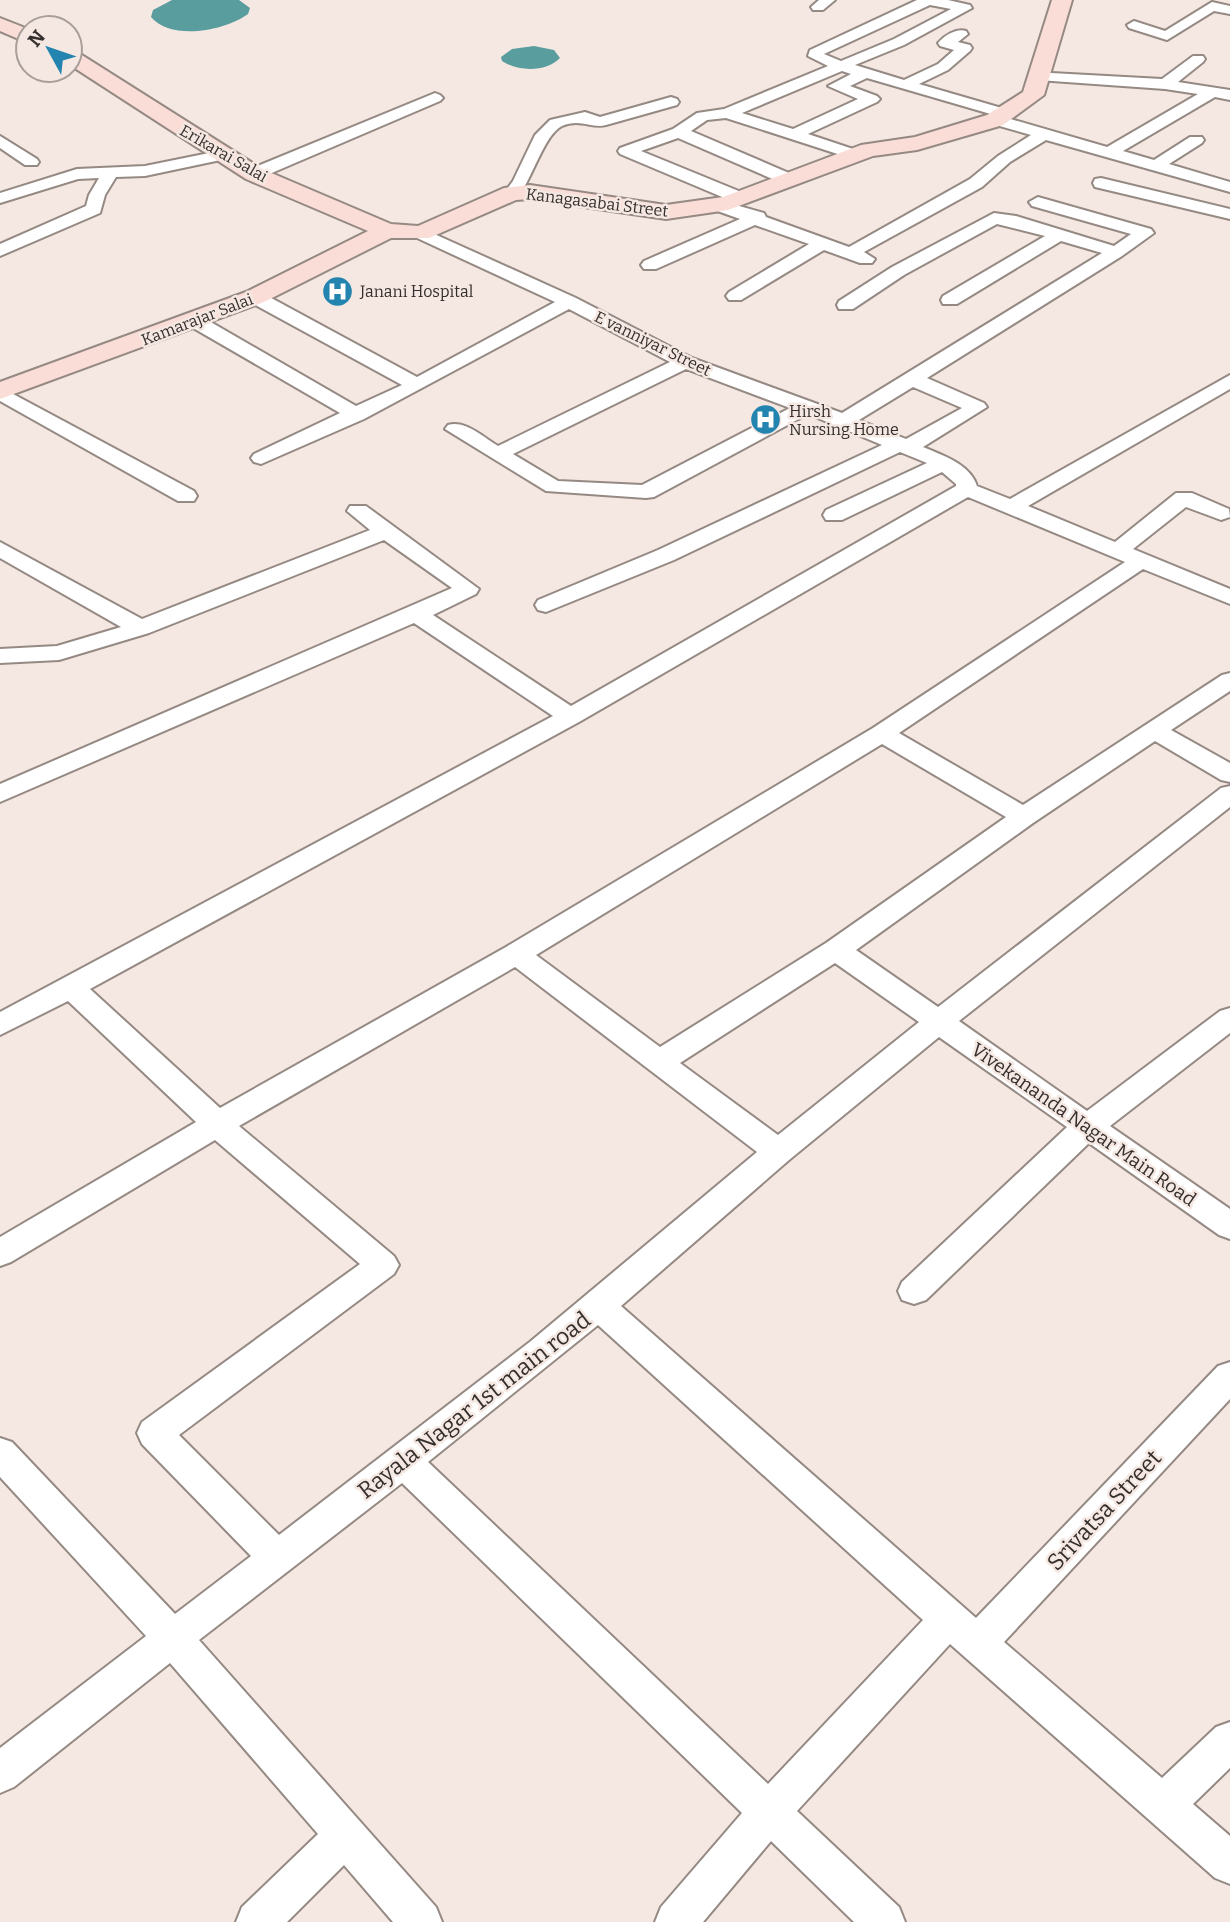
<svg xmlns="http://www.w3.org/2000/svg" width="1230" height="1922" viewBox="0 0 1230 1922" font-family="Bitter,serif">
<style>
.water{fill:#599d9f}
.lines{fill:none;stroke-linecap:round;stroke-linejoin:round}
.street-casing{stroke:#958983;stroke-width:4}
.secondary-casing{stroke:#958983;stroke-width:4}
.street{fill:#fff;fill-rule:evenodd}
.secondary{fill:#fbddd7;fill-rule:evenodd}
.labels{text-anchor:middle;stroke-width:5;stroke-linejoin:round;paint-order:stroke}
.far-street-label{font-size:16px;fill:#342f2d;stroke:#f5e8e2}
.far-poi-label{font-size:16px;fill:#342f2d;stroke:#f5e8e2;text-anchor:start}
.street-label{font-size:19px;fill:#342f2d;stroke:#f5e8e2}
.near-street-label{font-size:23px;fill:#342f2d;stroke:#f5e8e2}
</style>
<rect width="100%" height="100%" fill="#f5e8e2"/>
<!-- water -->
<path class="water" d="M 172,0 L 239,0 L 250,8 L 248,14 C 225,31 171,41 151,17 L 153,10 Z
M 534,46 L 554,50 L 560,58 C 547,72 518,72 502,61 L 501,57 L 512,49 Z"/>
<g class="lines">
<defs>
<path id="street" d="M 819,0 L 835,0 L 823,10 L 813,10 L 811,7 Z
M 917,0 L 948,0 L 970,5 L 972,8 L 904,45 L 855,65 L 904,80 L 938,64 L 954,50 L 940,46 L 938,43 C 944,36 956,28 966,31 L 968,34 L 958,42 L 970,45 L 972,48 L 970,51 L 948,70 L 919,84 L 1012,111 L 1014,114 L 1007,118 L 1107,147 L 1198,94 L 1165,89 L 1038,80 L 1030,75 L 1033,72 L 1162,79 L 1193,56 L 1203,56 L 1205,59 L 1203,62 L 1178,82 L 1230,90 L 1230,100 L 1215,97 L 1123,151 L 1154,160 L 1190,137 L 1202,137 L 1204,140 L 1202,143 L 1169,164 L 1230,182 L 1230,192 L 1046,140 L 1010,162 L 982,187 L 864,252 L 875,259 L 872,263 L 860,263 L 824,250 L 741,300 L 729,300 L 726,296 L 729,292 L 809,244 L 755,225 L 656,269 L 644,269 L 641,265 L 644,261 L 740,219 L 712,209 L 709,205 L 712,201 L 718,200 L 764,213 L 766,217 L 849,247 L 970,179 L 998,156 L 1031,135 L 989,123 L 987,120 L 994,115 L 867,78 L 850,86 L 877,96 L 880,99 L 877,102 L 808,134 L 862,152 L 864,155 L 862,158 L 850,158 L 726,118 L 707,120 L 691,131 L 796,176 L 798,180 L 796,184 L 784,184 L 678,138 L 641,151 L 746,194 L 748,198 L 746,202 L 734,202 L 620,154 L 618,151 L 620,148 L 673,129 L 697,113 L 724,109 L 828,66 L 808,56 L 810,50 ZM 930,5 L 951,9 L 894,39 L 841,61 L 824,54 ZM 842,71 L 851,74 L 828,86 L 858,99 L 793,129 L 742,113 Z
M 1212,2 L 1230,6 L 1230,14 L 1214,11 L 1167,40 L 1129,28 L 1127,25 L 1134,21 L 1165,31 Z
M 435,93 L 440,95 L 443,98 L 440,101 L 260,178 L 254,179 L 246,174 L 248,170 Z
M 671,97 L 677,99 L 679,102 L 677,105 L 606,125 C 592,129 580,118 562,126 C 544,135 532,179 518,197 L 506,197 L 504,193 L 513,181 L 535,135 L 550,120 L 585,112 L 600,117 Z
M 0,136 L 37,159 L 39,162 L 37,165 L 25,165 L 0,148 Z
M 224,150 L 232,155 L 230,158 L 145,176 L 116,177 L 105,195 L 100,213 L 0,256 L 0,244 L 86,206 L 89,195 L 99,178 L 78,179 L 0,203 L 0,193 L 77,169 L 145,166 Z
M 1101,178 L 1230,209 L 1230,219 L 1095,187 L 1093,183 L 1095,179 Z
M 1038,197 L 1151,229 L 1154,233 L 1122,256 L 927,378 L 984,403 L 987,407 L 923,447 C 942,455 970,464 977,486 L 1010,499 L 1230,375 L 1230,389 L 1028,506 L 1115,542 L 1176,493 L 1192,493 L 1229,509 L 1230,517 L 1221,520 L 1186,507 L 1133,549 L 1230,589 L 1230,604 L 1143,569 L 899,733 L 1023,805 L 1222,675 L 1230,673 L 1230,691 L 1171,730 L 1230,763 L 1230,782 L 1221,780 L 1155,741 L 1033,823 L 856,950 L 938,1007 L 1221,788 L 1230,786 L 1230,807 L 959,1021 L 1087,1111 L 1220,1011 L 1230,1008 L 1230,1033 L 1110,1126 L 1230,1209 L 1230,1239 L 1219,1235 L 1089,1143 L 926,1300 L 914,1304 L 902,1300 L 898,1291 L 902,1282 L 1067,1127 L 939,1037 L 789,1160 L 621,1306 L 976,1618 L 1218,1366 L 1230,1362 L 1230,1399 L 1004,1642 L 1162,1778 L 1216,1727 L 1230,1722 L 1230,1768 L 1193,1804 L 1230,1836 L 1230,1884 L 1215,1878 L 950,1644 L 797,1811 L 899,1907 L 905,1922 L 854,1922 L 771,1841 L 703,1922 L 655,1922 L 661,1907 L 742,1813 L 402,1483 L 199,1640 L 436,1907 L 442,1922 L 393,1922 L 344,1865 L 287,1922 L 236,1922 L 242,1907 L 318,1834 L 170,1663 L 14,1787 L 0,1793 L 0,1748 L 146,1636 L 0,1477 L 0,1438 L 12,1442 L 175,1614 L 251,1556 L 142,1444 L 137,1433 L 142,1422 L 360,1264 L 215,1140 L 11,1262 L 0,1266 L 0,1237 L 196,1122 L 68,1001 L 0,1035 L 0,1012 L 553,716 L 414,623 L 0,802 L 0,784 L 452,588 L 384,540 L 149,633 L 59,660 L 0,663 L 0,649 L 57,646 L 121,627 L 0,558 L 0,542 L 142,619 L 370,530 L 347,511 L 350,506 L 366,506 L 479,589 L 476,594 L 433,615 L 571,706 L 956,486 L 956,484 L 942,472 L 842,520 L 826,520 L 823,515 L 826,510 L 927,463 L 900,452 L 674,560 L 546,612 L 538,610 L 535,605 L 538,600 L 658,550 L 882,445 L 808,414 L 654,497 L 646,498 L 546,491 L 445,429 L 448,425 C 465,420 483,437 498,446 L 670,362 L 569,309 L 364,419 L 261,464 L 254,462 L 251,458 L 254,454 L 340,413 L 188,325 L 186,321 L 188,317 L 202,317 L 356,406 L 402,385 L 248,301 L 246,297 L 248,293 L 262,293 L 417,377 L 555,302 L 415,237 L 412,233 L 415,229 L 421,228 L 576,298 L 692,358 L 842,413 L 1102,253 L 1061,241 L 957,304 L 943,304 L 941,300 L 943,296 L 1045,236 L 997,224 L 904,275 L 853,309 L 839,309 L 837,305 L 839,301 L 892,267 L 994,213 L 1016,216 L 1114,246 L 1131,234 L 1032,206 L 1029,202 ZM 686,369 L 790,408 L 642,485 L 558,481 L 513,454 ZM 913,387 L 962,408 L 906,439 L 859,420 ZM 968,497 L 1125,562 L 873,728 L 506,947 L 220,1108 L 90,989 L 579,722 ZM 882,744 L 1006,817 L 826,943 L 660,1047 L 536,955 ZM 835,963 L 919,1022 L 778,1135 L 680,1063 ZM 515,967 L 757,1152 L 531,1341 L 279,1535 L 179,1435 L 394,1274 L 399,1265 L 394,1256 L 239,1126 ZM 598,1325 L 923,1620 L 768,1784 L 428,1462 Z
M 0,387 L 194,491 L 197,496 L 194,501 L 178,501 L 0,401 Z"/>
<path id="secondary" d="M 1052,0 L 1072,0 L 1044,95 L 1003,125 L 917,150 L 873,156 L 728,210 L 666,219 L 530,199 L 516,200 L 429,238 L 391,238 L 264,302 L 0,399 L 0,382 L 246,292 L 368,231 L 246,179 L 70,65 L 70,50 L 77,52 L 262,169 L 391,224 L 418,226 L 504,188 L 530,185 L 666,205 L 723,197 L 861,145 L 915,137 L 987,115 L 1023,92 Z
M 0,18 L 28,29 L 28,43 L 0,31 Z"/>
</defs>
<!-- street casing -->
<use href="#street" class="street-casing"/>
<!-- secondary casing -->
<use href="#secondary" class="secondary-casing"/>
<!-- street -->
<use href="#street" class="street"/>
<!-- secondary -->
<use href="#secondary" class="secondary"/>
</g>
<!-- icons -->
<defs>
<symbol id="hospital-disc" viewBox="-11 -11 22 22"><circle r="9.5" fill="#2284af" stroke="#f5e8e2"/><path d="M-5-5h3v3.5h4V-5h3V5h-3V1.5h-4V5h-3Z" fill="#fff"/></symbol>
</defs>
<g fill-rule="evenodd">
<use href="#hospital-disc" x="320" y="274" width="35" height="35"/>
<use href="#hospital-disc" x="748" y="402" width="35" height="35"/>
</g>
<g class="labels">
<!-- far-street labels -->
<g class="far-street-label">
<text transform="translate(224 153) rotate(30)" y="6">Erikarai Salai</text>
<text transform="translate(597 202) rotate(7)" y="6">Kanagasabai Street</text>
<text transform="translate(197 319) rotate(-21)" y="6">Kamarajar Salai</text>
<text transform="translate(653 343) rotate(26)" y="6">E vanniyar Street</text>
</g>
<!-- far-poi labels -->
<g class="far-poi-label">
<text x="360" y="297">Janani Hospital</text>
<text x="789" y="417">Hirsh<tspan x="789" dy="18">Nursing Home</tspan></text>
</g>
<!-- street labels -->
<g class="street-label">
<text transform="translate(1084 1124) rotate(35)" y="7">Vivekananda Nagar Main Road</text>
</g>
<!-- near-street labels -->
<g class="near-street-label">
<text transform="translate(474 1405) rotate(-38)" y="8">Rayala Nagar 1st main road</text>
<text transform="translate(1104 1510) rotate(-47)" y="8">Srivatsa Street</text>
</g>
</g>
<!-- north arrow -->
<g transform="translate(49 49) rotate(310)"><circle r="33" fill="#f5e8e2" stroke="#a89e9a" stroke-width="2"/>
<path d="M0-5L12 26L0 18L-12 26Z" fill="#2284af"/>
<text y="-10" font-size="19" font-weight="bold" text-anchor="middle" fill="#342f2d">N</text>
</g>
</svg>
